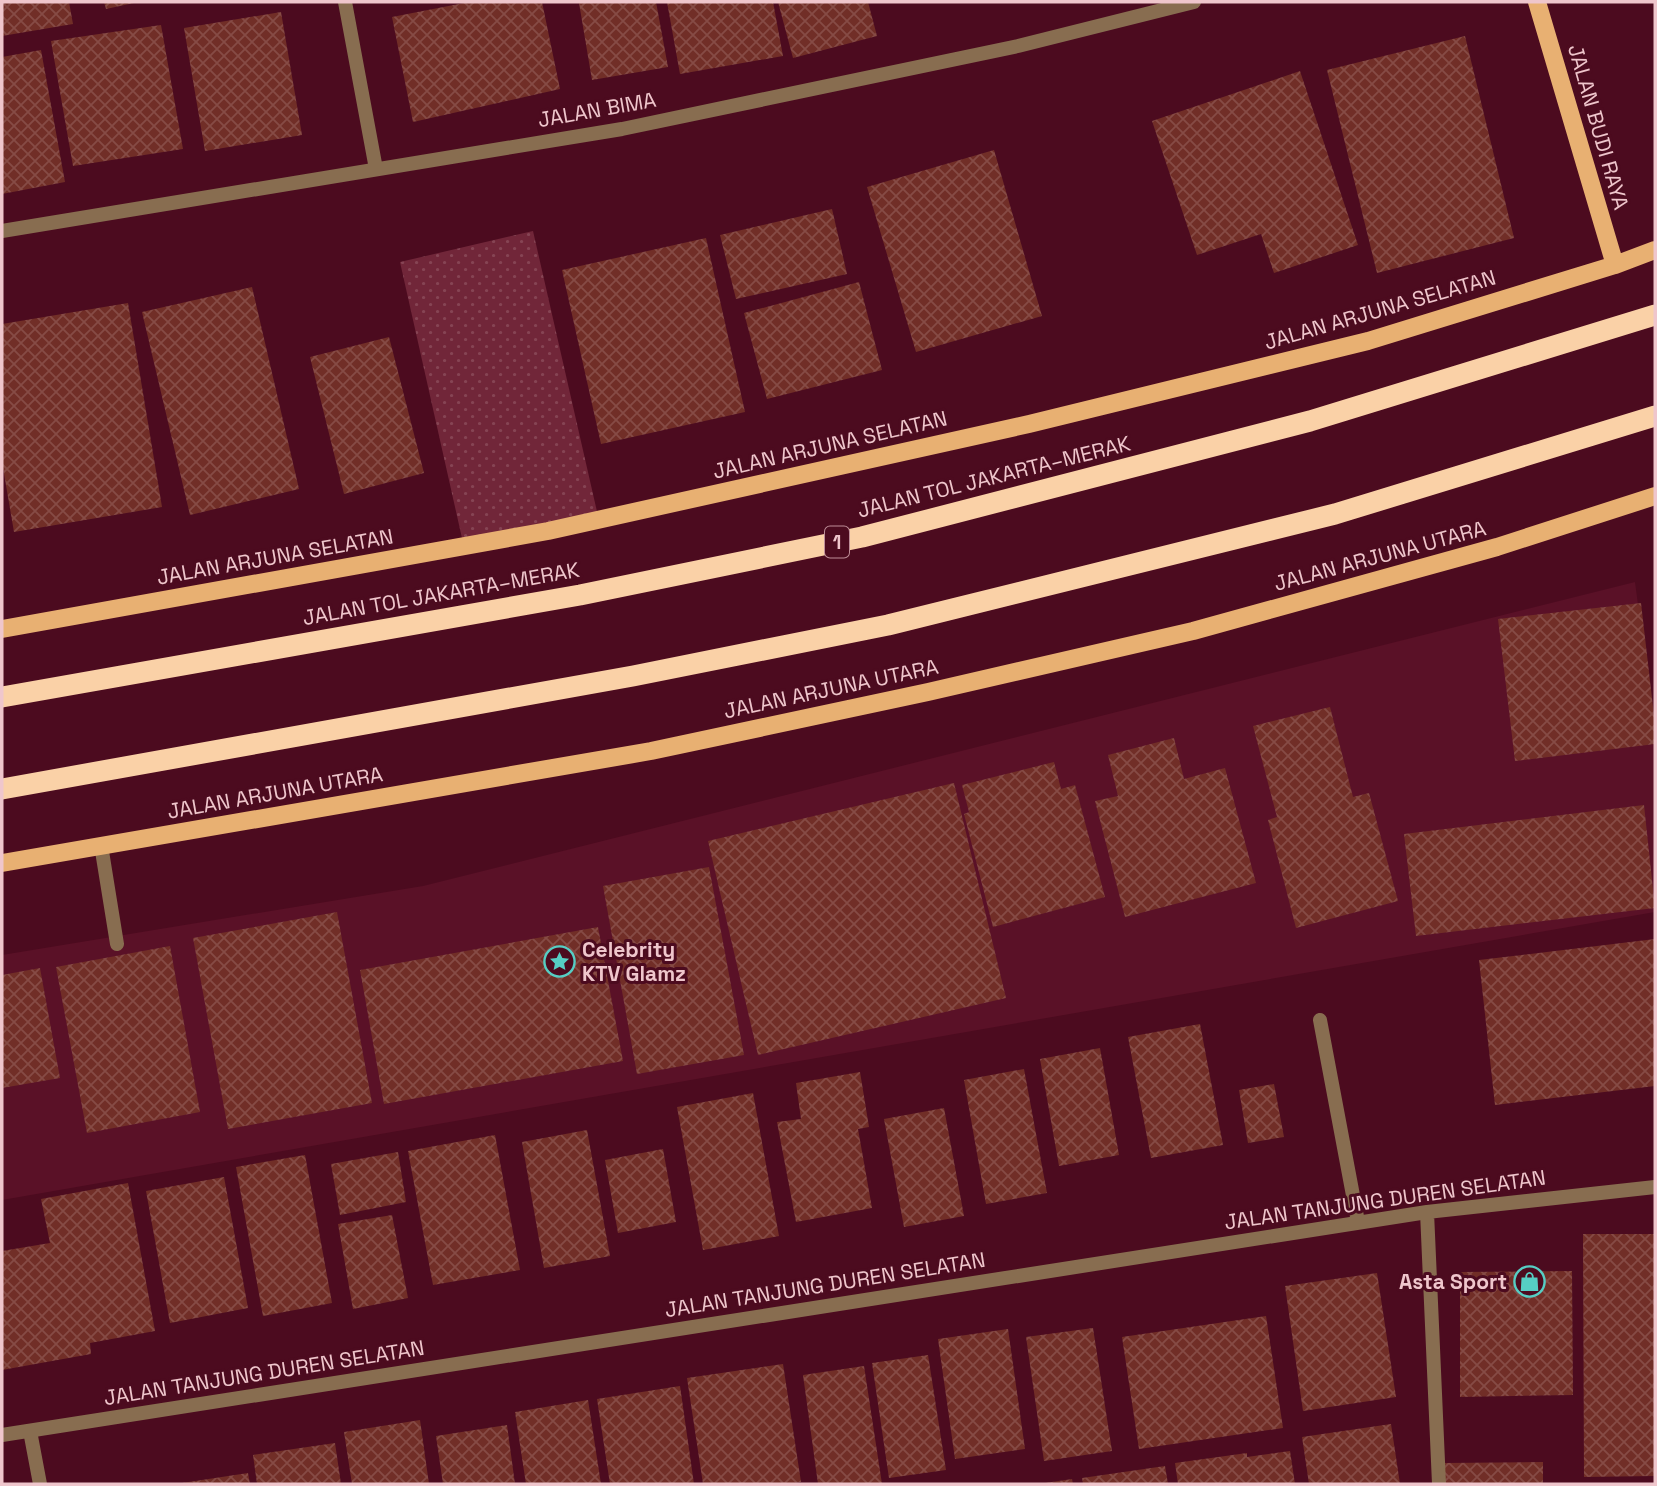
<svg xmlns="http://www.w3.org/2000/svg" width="1657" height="1486" viewBox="0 0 1657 1486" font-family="'Space Grotesk',sans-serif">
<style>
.built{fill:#5a1127}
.grass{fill:url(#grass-dots)}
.building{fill:url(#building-cross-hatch)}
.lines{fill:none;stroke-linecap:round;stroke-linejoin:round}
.service{stroke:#886d50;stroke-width:14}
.minor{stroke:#886d50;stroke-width:14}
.primary{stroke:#e8b072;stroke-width:18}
.motorway{stroke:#fad1a7;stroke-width:21}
.labels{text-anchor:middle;stroke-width:6;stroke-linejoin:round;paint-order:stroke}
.shield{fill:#4c0b1f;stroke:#be8e98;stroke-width:2}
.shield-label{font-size:19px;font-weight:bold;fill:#efc6cc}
.street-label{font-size:21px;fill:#efc6cc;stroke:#4c0b1f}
.poi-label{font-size:21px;font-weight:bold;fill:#efc6cc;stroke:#4c0b1f;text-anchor:start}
</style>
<defs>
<pattern id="grass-dots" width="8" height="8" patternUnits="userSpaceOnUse" patternTransform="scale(1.75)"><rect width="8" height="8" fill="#712639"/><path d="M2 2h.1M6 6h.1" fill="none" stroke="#864454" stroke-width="1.8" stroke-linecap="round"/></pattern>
<pattern id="building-cross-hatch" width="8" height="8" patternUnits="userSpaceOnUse" patternTransform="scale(1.75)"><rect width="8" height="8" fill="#712e27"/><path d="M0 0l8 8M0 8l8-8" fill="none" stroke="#864b45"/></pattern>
</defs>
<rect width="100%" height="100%" fill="#4c0b1f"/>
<!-- built -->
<path class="built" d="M 1635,582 L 1655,732 L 1655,912 L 2,1200 L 2,955 L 423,886 Z"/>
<!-- grass -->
<path class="grass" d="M 533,231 L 598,516 L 464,547 L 400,262 Z"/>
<!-- building -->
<path class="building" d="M 2,2 L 69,2 L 73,24 L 2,36 Z
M 104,2 L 134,2 L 134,3 L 106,9 Z
M 469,2 L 542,2 L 560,89 L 413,122 L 392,17 Z
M 588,2 L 656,2 L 668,67 L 592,80 L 579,3 Z
M 667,2 L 773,2 L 783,56 L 680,74 Z
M 778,2 L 868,2 L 877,36 L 793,58 Z
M 281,12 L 302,135 L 205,151 L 184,28 Z
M 161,25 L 183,149 L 73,166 L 51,41 Z
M 1465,36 L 1514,238 L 1377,273 L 1327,70 Z
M 41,50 L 65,182 L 2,194 L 2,57 Z
M 1300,71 L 1358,245 L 1274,273 L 1261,234 L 1197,255 L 1152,121 Z
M 994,150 L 1042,316 L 916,352 L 867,187 Z
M 832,209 L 847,274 L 736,299 L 720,235 Z
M 706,238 L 745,412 L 601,444 L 562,270 Z
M 859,282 L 882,370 L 767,399 L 744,313 Z
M 252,287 L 299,489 L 190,515 L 142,312 Z
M 128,303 L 162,507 L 14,532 L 2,462 L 2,324 Z
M 389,337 L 424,473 L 344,494 L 310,357 Z
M 1641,603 L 1655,724 L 1655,744 L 1515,761 L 1498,619 Z
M 1330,707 L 1353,797 L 1369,793 L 1398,901 L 1296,928 L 1268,820 L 1277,817 L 1253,726 Z
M 1174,738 L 1184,779 L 1225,768 L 1256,883 L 1125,917 L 1095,801 L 1118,796 L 1108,755 Z
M 1054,762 L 1061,789 L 1075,785 L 1105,897 L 993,927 L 964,814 L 969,812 L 962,785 Z
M 954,783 L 1006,998 L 758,1055 L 708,841 Z
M 1644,805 L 1655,908 L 1416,936 L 1404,834 Z
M 709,867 L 744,1055 L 637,1074 L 603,886 Z
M 337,912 L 372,1103 L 228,1129 L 193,938 Z
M 598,927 L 623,1061 L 384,1104 L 360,970 Z
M 1655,939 L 1655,1086 L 1495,1105 L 1479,960 Z
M 170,946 L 200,1112 L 87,1133 L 56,967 Z
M 40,968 L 60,1078 L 2,1088 L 2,975 Z
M 1200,1024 L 1223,1145 L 1151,1158 L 1128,1037 Z
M 1100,1048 L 1119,1155 L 1059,1166 L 1040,1059 Z
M 1024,1069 L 1047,1193 L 986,1204 L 964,1080 Z
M 860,1072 L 869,1127 L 858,1129 L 872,1208 L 796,1222 L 777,1122 L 801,1119 L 796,1083 Z
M 1274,1084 L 1284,1137 L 1248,1143 L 1239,1090 Z
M 753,1093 L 779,1236 L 703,1250 L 677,1107 Z
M 944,1108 L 964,1216 L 904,1227 L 884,1119 Z
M 587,1130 L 610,1256 L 544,1268 L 522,1142 Z
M 495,1135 L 520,1270 L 433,1285 L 408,1151 Z
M 663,1149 L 676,1222 L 618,1233 L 605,1160 Z
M 398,1152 L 406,1202 L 340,1215 L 331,1164 Z
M 305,1155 L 332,1303 L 263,1316 L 236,1167 Z
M 224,1177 L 248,1308 L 170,1323 L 146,1191 Z
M 128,1183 L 155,1331 L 90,1343 L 91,1354 L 2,1370 L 2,1251 L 50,1243 L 41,1199 Z
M 392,1215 L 408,1298 L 353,1309 L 338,1224 Z
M 1583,1234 L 1655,1234 L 1655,1476 L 1584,1477 Z
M 1572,1271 L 1573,1395 L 1460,1397 L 1460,1272 Z
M 1377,1273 L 1396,1397 L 1303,1411 L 1285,1286 Z
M 1266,1316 L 1283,1428 L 1139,1449 L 1122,1337 Z
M 1093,1328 L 1112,1451 L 1044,1461 L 1026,1337 Z
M 1008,1329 L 1025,1449 L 955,1459 L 938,1339 Z
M 928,1355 L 946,1470 L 889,1478 L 872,1363 Z
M 783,1364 L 801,1482 L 787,1484 L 703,1484 L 687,1378 Z
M 864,1366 L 882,1484 L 818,1484 L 803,1375 Z
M 680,1386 L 694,1484 L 610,1484 L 597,1399 Z
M 588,1400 L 601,1484 L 526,1484 L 515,1412 Z
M 420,1420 L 429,1484 L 352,1484 L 344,1432 Z
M 1391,1424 L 1400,1484 L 1309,1484 L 1302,1437 Z
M 507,1425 L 515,1484 L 443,1484 L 436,1436 Z
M 335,1443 L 341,1484 L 257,1484 L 253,1455 Z
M 1290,1451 L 1295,1484 L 1178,1484 L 1175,1463 L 1247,1453 L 1247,1457 Z
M 1543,1462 L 1543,1484 L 1445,1484 L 1445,1463 Z
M 1165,1466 L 1168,1484 L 1083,1484 L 1082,1478 Z
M 248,1473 L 250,1484 L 183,1484 L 182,1483 Z
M 1072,1479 L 1073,1484 L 1045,1484 L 1045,1483 Z"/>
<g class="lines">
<!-- service -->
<path class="service" d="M 101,845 L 117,944
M 1320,1020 L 1358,1222"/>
<!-- minor -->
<path class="minor" d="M 345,2 L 376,169
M 2,231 L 622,129 L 1018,46 L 1194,2
M 1427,1212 L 1439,1484
M 30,1431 L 40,1484
M 2,1435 L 1427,1212 L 1655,1187"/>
<!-- primary -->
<path class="primary" d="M 1537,2 L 1615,265
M 2,629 L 548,531 L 1029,424 L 1368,341 L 1615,265 L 1655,250
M 2,863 L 651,751 L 928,692 L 1193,631 L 1497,547 L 1655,496"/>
<!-- motorway -->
<path class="motorway" d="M 2,697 L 580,595 L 862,537 L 1310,421 L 1655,315
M 2,789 L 633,676 L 888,625 L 1335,514 L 1655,416"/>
</g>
<!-- icons -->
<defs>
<symbol id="sight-ring" viewBox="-11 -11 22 22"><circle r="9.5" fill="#4c0b1f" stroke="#56cec4" stroke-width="1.5"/><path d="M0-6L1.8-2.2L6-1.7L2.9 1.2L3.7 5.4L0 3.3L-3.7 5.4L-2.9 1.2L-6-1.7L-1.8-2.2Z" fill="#56cec4"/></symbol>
<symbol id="shop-ring" viewBox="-11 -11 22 22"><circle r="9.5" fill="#4c0b1f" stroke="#56cec4" stroke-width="1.5"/><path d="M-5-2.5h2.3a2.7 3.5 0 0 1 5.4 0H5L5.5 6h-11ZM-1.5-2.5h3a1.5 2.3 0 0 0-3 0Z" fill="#56cec4"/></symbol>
</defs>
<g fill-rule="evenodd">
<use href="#sight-ring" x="542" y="944" width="35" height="35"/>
<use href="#shop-ring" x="1512" y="1264" width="35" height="35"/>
</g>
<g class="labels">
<!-- shield labels -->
<rect class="shield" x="825" y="526.5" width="24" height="31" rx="5"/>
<g class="shield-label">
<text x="837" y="549">1</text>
</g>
<!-- street labels -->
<g class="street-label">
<text transform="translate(597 110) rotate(-10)" y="7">JALAN BIMA</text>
<text transform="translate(1598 127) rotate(74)" y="7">JALAN BUDI RAYA</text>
<text transform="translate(1380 310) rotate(-16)" y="7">JALAN ARJUNA SELATAN</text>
<text transform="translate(830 445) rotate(-13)" y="7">JALAN ARJUNA SELATAN</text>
<text transform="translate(994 477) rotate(-14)" y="7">JALAN TOL JAKARTA–MERAK</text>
<text transform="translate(1380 556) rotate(-15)" y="7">JALAN ARJUNA UTARA</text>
<text transform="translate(275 557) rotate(-10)" y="7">JALAN ARJUNA SELATAN</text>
<text transform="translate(441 594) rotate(-10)" y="7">JALAN TOL JAKARTA–MERAK</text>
<text transform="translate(831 689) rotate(-12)" y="7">JALAN ARJUNA UTARA</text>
<text transform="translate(275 793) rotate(-10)" y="7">JALAN ARJUNA UTARA</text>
<text transform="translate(1385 1200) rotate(-8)" y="7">JALAN TANJUNG DUREN SELATAN</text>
<text transform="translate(825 1285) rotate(-9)" y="7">JALAN TANJUNG DUREN SELATAN</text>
<text transform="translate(264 1373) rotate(-9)" y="7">JALAN TANJUNG DUREN SELATAN</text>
</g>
<!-- poi labels -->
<g class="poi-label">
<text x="582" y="957">Celebrity<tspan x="582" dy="24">KTV Glamz</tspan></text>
<text x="1507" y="1289" text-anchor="end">Asta Sport</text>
</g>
</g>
<!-- border -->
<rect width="1657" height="1486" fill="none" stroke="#efc6cc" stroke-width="7"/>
</svg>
